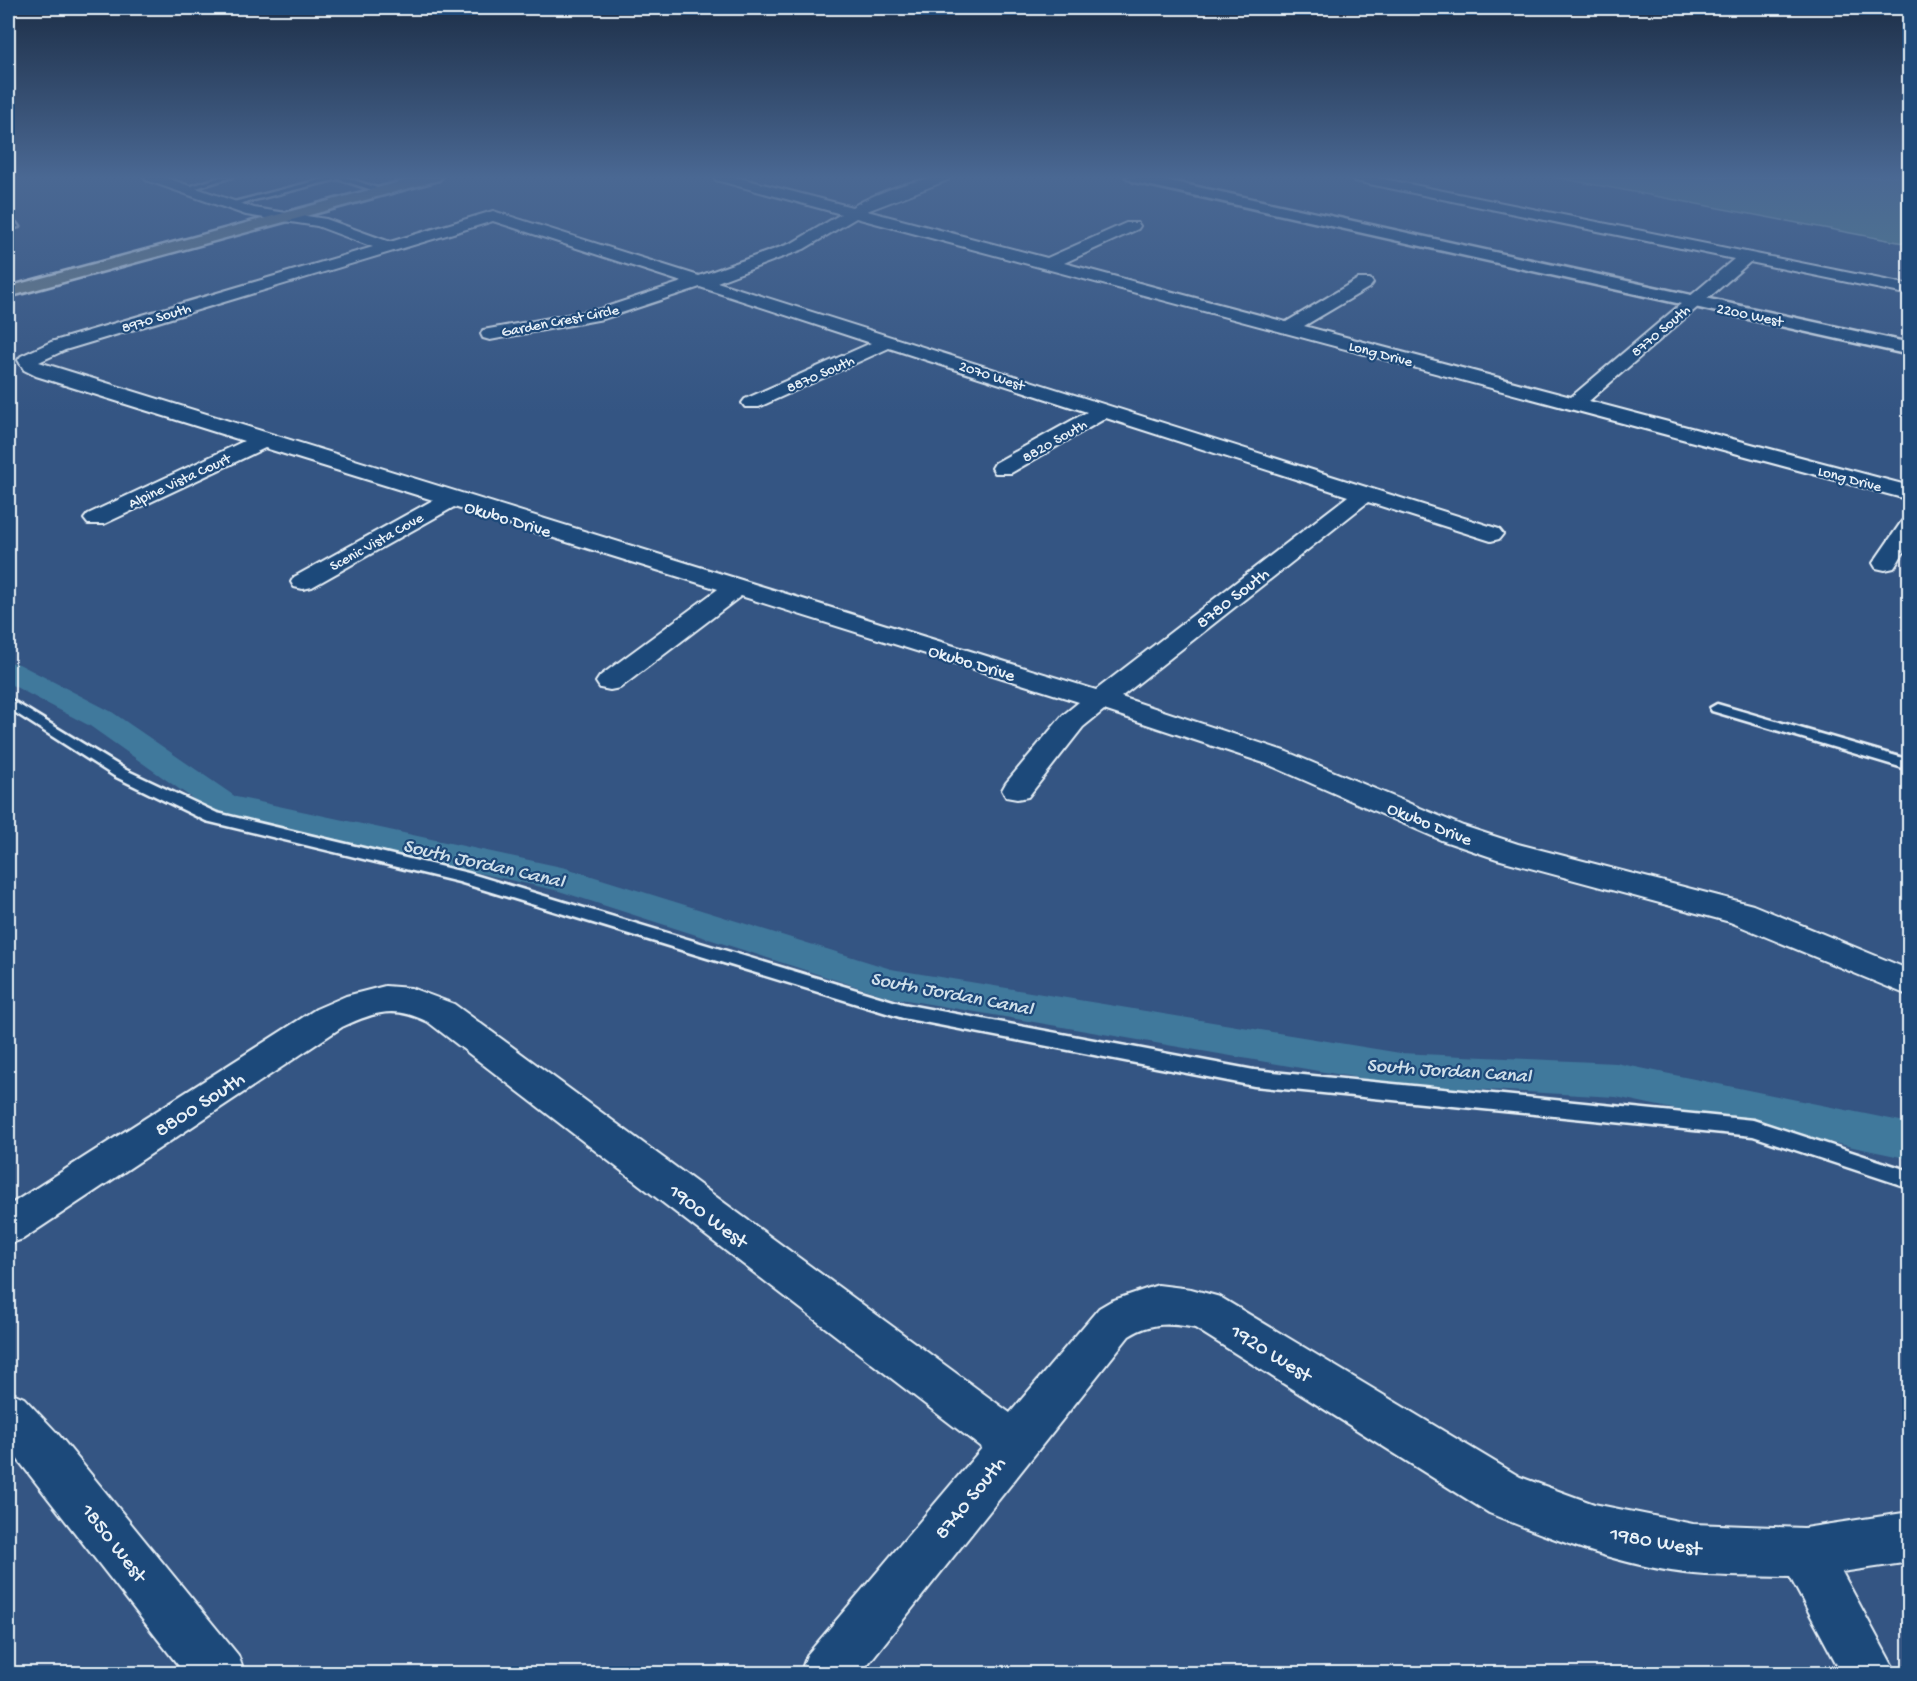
<svg xmlns="http://www.w3.org/2000/svg" width="1917" height="1681" viewBox="0 0 1917 1681" font-family="'Gochi Hand',sans-serif">
<style>
.green{fill:#55838d;stroke:#9ebac2;stroke-width:1.5}
.lines{fill:none;stroke-linecap:round;stroke-linejoin:round}
.canal{fill:#41799c;fill-rule:evenodd}
.lane-casing{stroke:#e8f1f8;stroke-width:5}
.street-casing{stroke:#e8f1f8;stroke-width:4}
.secondary-casing{stroke:#e8f1f8;stroke-width:5}
.primary-casing{stroke:#e8f1f8;stroke-width:5}
.lane{fill:#1f4a7a;fill-rule:evenodd}
.street{fill:#1f4a7a;fill-rule:evenodd}
.secondary{fill:#1f4a7a;fill-rule:evenodd}
.primary{fill:#6d7d84;fill-rule:evenodd}
.labels{text-anchor:middle;stroke-width:4.5;stroke-linejoin:round;paint-order:stroke}
.far-street-label{font-size:15px;fill:#e8f1f8;stroke:#1f4a7a}
.street-label{font-size:18px;fill:#e8f1f8;stroke:#1f4a7a}
.water-label{font-size:20px;font-style:italic;fill:#cfdfea;stroke:#1f4a7a}
.near-street-label{font-size:21px;fill:#e8f1f8;stroke:#1f4a7a}
</style>
<rect width="100%" height="100%" fill="#345583"/>
<filter id="ink" filterUnits="userSpaceOnUse"><feTurbulence type="fractalNoise" baseFrequency=".0167" numOctaves="2"/><feDisplacementMap in="SourceGraphic" scale="12" xChannelSelector="R" yChannelSelector="G"/><feConvolveMatrix kernelMatrix="1 2 1 2 8 2 1 2 1" color-interpolation-filters="sRGB"/></filter>
<g filter="url(#ink)">
<!-- green -->
<path class="green" d="M 1554,177 L 1909,177 L 1909,244 Z"/>
<g class="lines">
<!-- canal -->
<path class="canal" d="M 8,662 L 19,664 L 112,712 L 236,797 L 566,868 L 891,969 L 1400,1053 L 1616,1063 L 1910,1123 L 1910,1159 L 1616,1097 L 1400,1085 L 889,997 L 559,891 L 213,813 L 90,726 L 8,683 Z"/>
<defs>
<path id="lane" d="M 221,177 L 232,177 L 186,191 L 182,189 Z
M 331,177 L 345,177 L 386,191 L 382,193 L 338,179 L 230,206 L 226,204 Z
M 16,223 L 19,227 L 8,229 L 8,225 Z
M 8,698 L 126,770 L 217,813 L 468,873 L 903,1004 L 1254,1070 L 1753,1120 L 1910,1171 L 1910,1188 L 1753,1136 L 1254,1086 L 903,1018 L 459,882 L 206,821 L 114,776 L 8,708 Z
M 1717,704 L 1910,760 L 1910,770 L 1712,711 L 1710,708 Z"/>
<path id="street" d="M 144,177 L 164,177 L 254,208 L 326,219 L 390,242 L 493,211 L 699,276 L 792,243 L 841,214 L 716,180 L 714,177 L 736,177 L 852,207 C 880,191 918,177 950,177 L 948,180 L 867,211 L 1047,258 L 1126,223 L 1138,223 L 1140,226 L 1138,229 L 1064,263 L 1286,322 L 1358,279 L 1370,279 L 1373,283 L 1370,287 L 1304,326 L 1571,397 L 1734,259 L 1355,181 L 1348,177 L 1374,177 L 1910,285 L 1910,295 L 1750,262 L 1589,401 L 1910,486 L 1910,500 L 856,218 L 804,249 L 717,282 L 1499,529 L 1503,534 L 1499,539 L 1491,541 L 1368,502 L 1121,697 L 1287,752 L 1463,826 L 1518,844 L 1753,905 L 1910,970 L 1910,996 L 1730,922 L 1497,859 L 1441,840 L 1267,764 L 1104,710 L 1083,727 L 1028,797 L 1017,799 L 1006,797 L 1002,790 L 1006,783 L 1063,715 L 1079,702 L 741,596 L 620,688 L 610,690 L 600,688 L 596,682 L 600,676 L 718,589 L 454,507 L 312,587 L 303,589 L 294,587 L 291,582 L 294,577 L 433,500 L 265,448 L 104,524 L 88,524 L 84,519 L 88,514 L 244,441 L 36,376 L 24,370 L 18,360 L 21,356 L 51,342 L 373,247 L 317,226 L 246,215 L 146,180 ZM 493,221 L 682,282 L 600,309 L 483,330 L 481,334 L 483,338 L 490,340 L 603,319 L 700,287 L 871,343 L 745,399 L 742,403 L 745,407 L 759,407 L 889,348 L 1087,412 L 995,463 L 992,468 L 995,473 L 1011,473 L 1106,418 L 1348,496 L 1096,690 L 39,362 L 65,350 Z
M 1910,519 C 1910,543 1907,548 1894,568 L 1885,570 L 1876,568 L 1873,563 L 1902,521 Z
M 385,986 L 411,988 L 454,1004 L 1010,1413 L 1099,1308 L 1111,1301 L 1158,1285 L 1191,1289 L 1220,1297 L 1520,1477 L 1594,1504 L 1693,1524 L 1804,1528 L 1910,1512 L 1910,1562 L 1842,1572 L 1897,1674 L 1842,1674 L 1790,1577 C 1758,1576 1726,1577 1694,1574 C 1623,1567 1555,1540 1489,1513 L 1195,1328 C 1170,1323 1152,1322 1129,1336 L 860,1674 L 800,1674 L 807,1655 L 982,1448 L 428,1022 C 394,1005 375,1012 342,1027 L 23,1239 L 8,1244 L 8,1206 L 316,1009 L 346,996 Z
M 8,1391 L 24,1398 L 58,1434 L 238,1655 L 245,1674 L 185,1674 L 8,1447 Z"/>
<path id="secondary" d="M 1126,177 L 1152,177 L 1910,343 L 1910,355 L 1134,182 Z"/>
<path id="primary" d="M 418,177 L 442,177 L 439,180 L 8,297 L 8,287 Z"/>
</defs>
<!-- lane casing -->
<use href="#lane" class="lane-casing"/>
<!-- street casing -->
<use href="#street" class="street-casing"/>
<!-- secondary casing -->
<use href="#secondary" class="secondary-casing"/>
<!-- primary casing -->
<use href="#primary" class="primary-casing"/>
<!-- lane -->
<use href="#lane" class="lane"/>
<!-- street -->
<use href="#street" class="street"/>
<!-- secondary -->
<use href="#secondary" class="secondary"/>
<!-- primary -->
<use href="#primary" class="primary"/>
</g>
</g>
<!-- sky -->
<linearGradient id="sky" x2="0" y2="1"><stop stop-color="#1d2f48"/><stop offset="0.43" stop-color="#4a6893"/><stop offset="1" stop-color="#4a6893" stop-opacity="0"/></linearGradient>
<rect width="1917" height="412" fill="url(#sky)"/>
<g class="labels">
<!-- far-street labels -->
<g class="far-street-label">
<text transform="translate(1750 314) rotate(12)" y="5">2200 West</text>
<text transform="translate(156 317) rotate(-17)" y="5">8970 South</text>
<text transform="translate(560 320) rotate(-11)" y="5">Garden Crest Circle</text>
<text transform="translate(1660 330) rotate(-40)" y="5">8770 South</text>
<text transform="translate(1381 353) rotate(15)" y="5">Long Drive</text>
<text transform="translate(820 373) rotate(-24)" y="5">8870 South</text>
<text transform="translate(992 375) rotate(18)" y="5">2070 West</text>
<text transform="translate(1054 440) rotate(-30)" y="5">8820 South</text>
<text transform="translate(1850 478) rotate(15)" y="5">Long Drive</text>
<text transform="translate(179 480) rotate(-25)" y="5">Alpine Vista Court</text>
<text transform="translate(376 541) rotate(-29)" y="5">Scenic Vista Cove</text>
</g>
<!-- street labels -->
<g class="street-label">
<text transform="translate(508 518) rotate(17)" y="6">Okubo Drive</text>
<text transform="translate(1232 597) rotate(-38)" y="6">8780 South</text>
<text transform="translate(972 662) rotate(17)" y="6">Okubo Drive</text>
<text transform="translate(1430 823) rotate(22)" y="6">Okubo Drive</text>
</g>
<!-- water labels -->
<g class="water-label">
<text transform="translate(484 862) rotate(13)" y="7">South Jordan Canal</text>
<text transform="translate(952 992) rotate(11)" y="7">South Jordan Canal</text>
<text transform="translate(1449 1069) rotate(4)" y="7">South Jordan Canal</text>
</g>
<!-- near-street labels -->
<g class="near-street-label">
<text transform="translate(199 1103) rotate(-33)" y="7">8800 South</text>
<text transform="translate(709 1215) rotate(37)" y="7">1900 West</text>
<text transform="translate(1272 1352) rotate(32)" y="7">1920 West</text>
<text transform="translate(969 1497) rotate(-51)" y="7">8740 South</text>
<text transform="translate(1656 1540) rotate(10)" y="7">1980 West</text>
<text transform="translate(115 1542) rotate(52)" y="7">1850 West</text>
</g>
</g>
<!-- margin -->
<rect width="1917" height="1681" fill="none" stroke="#1f4a7a" stroke-width="30"/>
<rect x="15" y="15" width="1887" height="1651" fill="none" stroke="#e8f1f8" stroke-width="2" filter="url(#ink)"/>
</svg>
